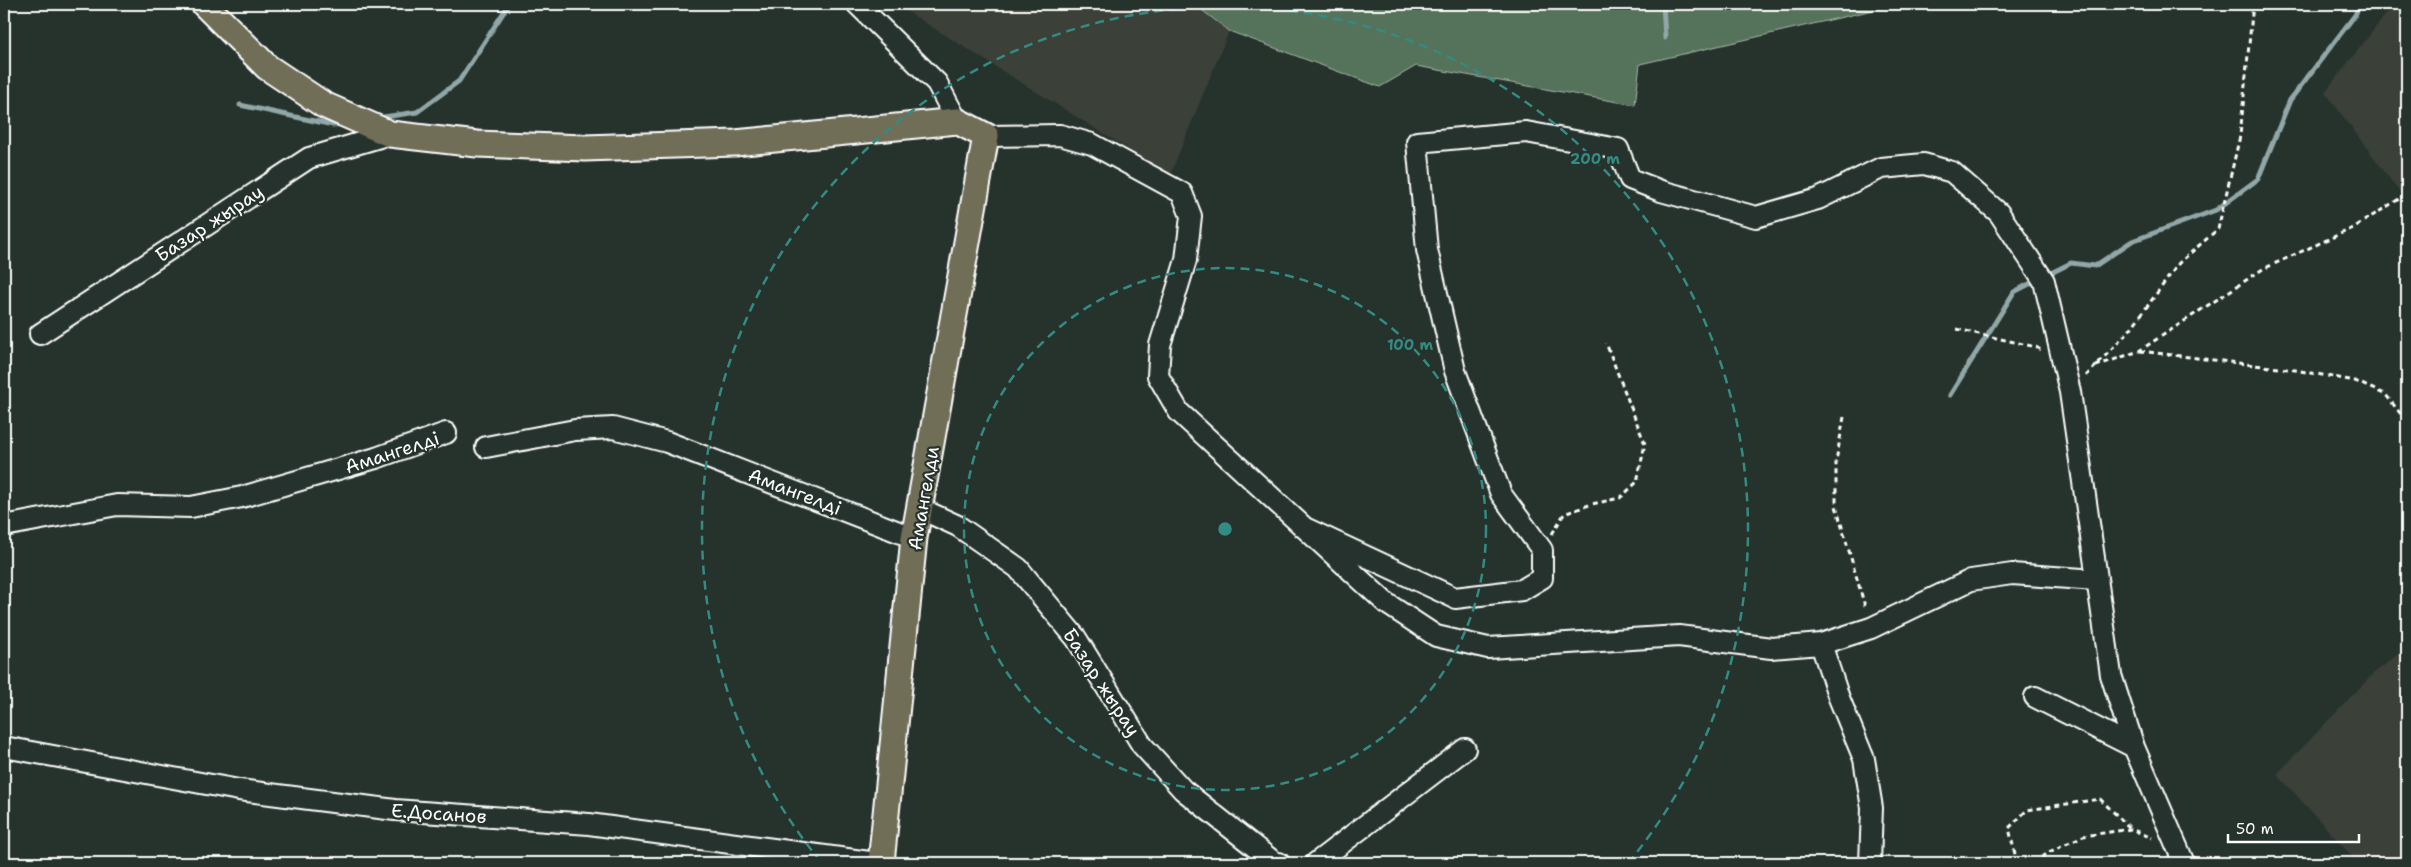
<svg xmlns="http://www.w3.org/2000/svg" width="2411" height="867" viewBox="0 0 2411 867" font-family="'Shantell Sans',sans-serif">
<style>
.built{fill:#3a4039}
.green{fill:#55725a;stroke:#aab8ac}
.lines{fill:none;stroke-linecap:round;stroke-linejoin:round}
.stream{stroke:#92a7a8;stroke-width:5}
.minor-casing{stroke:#fff;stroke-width:24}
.major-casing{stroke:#fff;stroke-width:29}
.path{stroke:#fff;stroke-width:3;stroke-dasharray:5 4;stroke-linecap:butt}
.minor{stroke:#26332d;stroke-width:20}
.major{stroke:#716e59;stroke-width:25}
.ring{fill:none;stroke:#338b84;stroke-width:2.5;stroke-dasharray:9 6}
.labels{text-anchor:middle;stroke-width:4.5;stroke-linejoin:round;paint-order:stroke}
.street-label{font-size:19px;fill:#fff;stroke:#26332d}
.centre{fill:#338b84;stroke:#26332d;stroke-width:2.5}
.ring-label{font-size:15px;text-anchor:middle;font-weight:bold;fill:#338b84;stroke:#26332d;stroke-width:4.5;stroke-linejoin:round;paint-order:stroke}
</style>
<rect width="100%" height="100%" fill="#26332d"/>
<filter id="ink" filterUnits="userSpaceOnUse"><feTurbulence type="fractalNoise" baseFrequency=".02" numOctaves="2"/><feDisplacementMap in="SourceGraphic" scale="10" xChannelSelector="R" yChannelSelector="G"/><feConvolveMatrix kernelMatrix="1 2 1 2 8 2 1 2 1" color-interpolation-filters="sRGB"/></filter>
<g filter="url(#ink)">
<!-- built -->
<path class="built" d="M 895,4 L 1194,4 L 1229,31 L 1170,175 Z
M 2394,4 L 2407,4 L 2407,202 L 2325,92 Z
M 2407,647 L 2407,863 L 2358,863 L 2277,774 L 2373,674 Z"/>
<!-- green -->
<path class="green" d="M 1194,4 L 1899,4 L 1640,64 L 1635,105 L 1416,66 L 1380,87 L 1229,31 Z"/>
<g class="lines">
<!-- stream -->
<path class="stream" d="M 1663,4 L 1665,38
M 240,105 L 333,125 L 344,124
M 377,118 L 417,112 L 459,81 L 509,4
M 2045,276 L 2071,263 L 2095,266 L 2132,241 L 2216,210 L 2258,179 L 2290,100 L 2355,15 L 2360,4
M 1950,395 L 2014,292 L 2037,280"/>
<defs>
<path id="minor" d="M 857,4 L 937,83 L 957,121
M 986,136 L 1060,135 L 1092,144 L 1182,193 L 1191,216 L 1186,260 L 1160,345 L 1158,376 L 1179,412 L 1386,603 L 1436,636 L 1488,648 L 1679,636 L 1771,648 L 1821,644 L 1871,628 L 1971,580 L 2012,574 L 2097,580
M 40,334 L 309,158 L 390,134
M 486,447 L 575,430 L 613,428 L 667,442 L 914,538
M 921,509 L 958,526 L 1018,568 L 1076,638 L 1142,745 L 1183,790 L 1275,863 L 1279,863
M 4,526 L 117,505 L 191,507 L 242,497 L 376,458 L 446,433
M 1303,527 L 1455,598 L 1522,590 L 1542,578 L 1542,550 L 1501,494 L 1455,371 L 1427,250 L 1417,142 L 1526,132 L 1618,149 L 1630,179 L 1661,191 L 1756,217 L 1818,199 L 1881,168 L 1924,164 L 1952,172 L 1999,213 L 2044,281 L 2070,392 L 2111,675 L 2134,747 L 2184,863
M 1821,644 L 1839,698 L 1864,759 L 1872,808 L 1870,863
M 2035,697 L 2134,747
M 4,747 L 239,790 L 395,810 L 589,824 L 877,863
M 1316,863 L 1465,749"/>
<path id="major" d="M 204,4 L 267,67 L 324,105 L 390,134 L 477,144 L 585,148 L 735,143 L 957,121 L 986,136 L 914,538 L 881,863"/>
</defs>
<!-- minor casing -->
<use href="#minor" class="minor-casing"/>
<!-- major casing -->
<use href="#major" class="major-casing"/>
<!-- path -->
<path class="path" d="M 1957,329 L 2036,347 L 2042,351
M 2140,351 L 2295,370 L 2355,381 L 2386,395 L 2407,422
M 2096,366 L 2139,351 L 2263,269 L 2353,228 L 2407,194
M 2086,376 L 2129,331 L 2179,263 L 2218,229 L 2240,136 L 2253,4
M 1844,417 L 1836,461 L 1836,506 L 1866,610
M 1552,534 L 1564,514 L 1592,504 L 1620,498 L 1637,482 L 1645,444 L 1606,343
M 2017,863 L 2009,828 L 2027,810 L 2100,799 L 2131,829
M 2035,863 L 2049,852 L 2083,836 L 2131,829 L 2152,838"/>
<!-- minor -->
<use href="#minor" class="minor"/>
<!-- major -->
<use href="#major" class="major"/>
</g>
</g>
<!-- distance rings -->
<g class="ring">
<circle cx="1225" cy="529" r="261"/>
<path d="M821 862A523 523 0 1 1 1629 862"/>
</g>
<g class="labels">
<!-- street labels -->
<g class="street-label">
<text transform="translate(209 223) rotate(-33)" y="7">Базар жырау</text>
<text transform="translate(392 452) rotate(-18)" y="7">Амангелді</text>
<text transform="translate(795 491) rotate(21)" y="7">Амангелді</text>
<text transform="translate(923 498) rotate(-80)" y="7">Амангелди</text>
<text transform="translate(1102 682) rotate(57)" y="7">Базар жырау</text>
<text transform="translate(439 813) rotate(4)" y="7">Е.Досанов</text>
</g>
</g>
<circle cx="1225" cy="529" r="8" class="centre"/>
<g class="ring-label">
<text x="1595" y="164">200 m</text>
<text x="1410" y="350">100 m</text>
</g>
<!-- margin -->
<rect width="2411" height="867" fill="none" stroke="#26332d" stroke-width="20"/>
<rect x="10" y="10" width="2391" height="847" fill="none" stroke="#fff" stroke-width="2" filter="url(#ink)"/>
<!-- scale -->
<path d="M2228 834v8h131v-8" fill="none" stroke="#ffffff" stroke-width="2.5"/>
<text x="2236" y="834" font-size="15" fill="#ffffff" stroke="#26332d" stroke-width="4" paint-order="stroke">50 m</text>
</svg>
